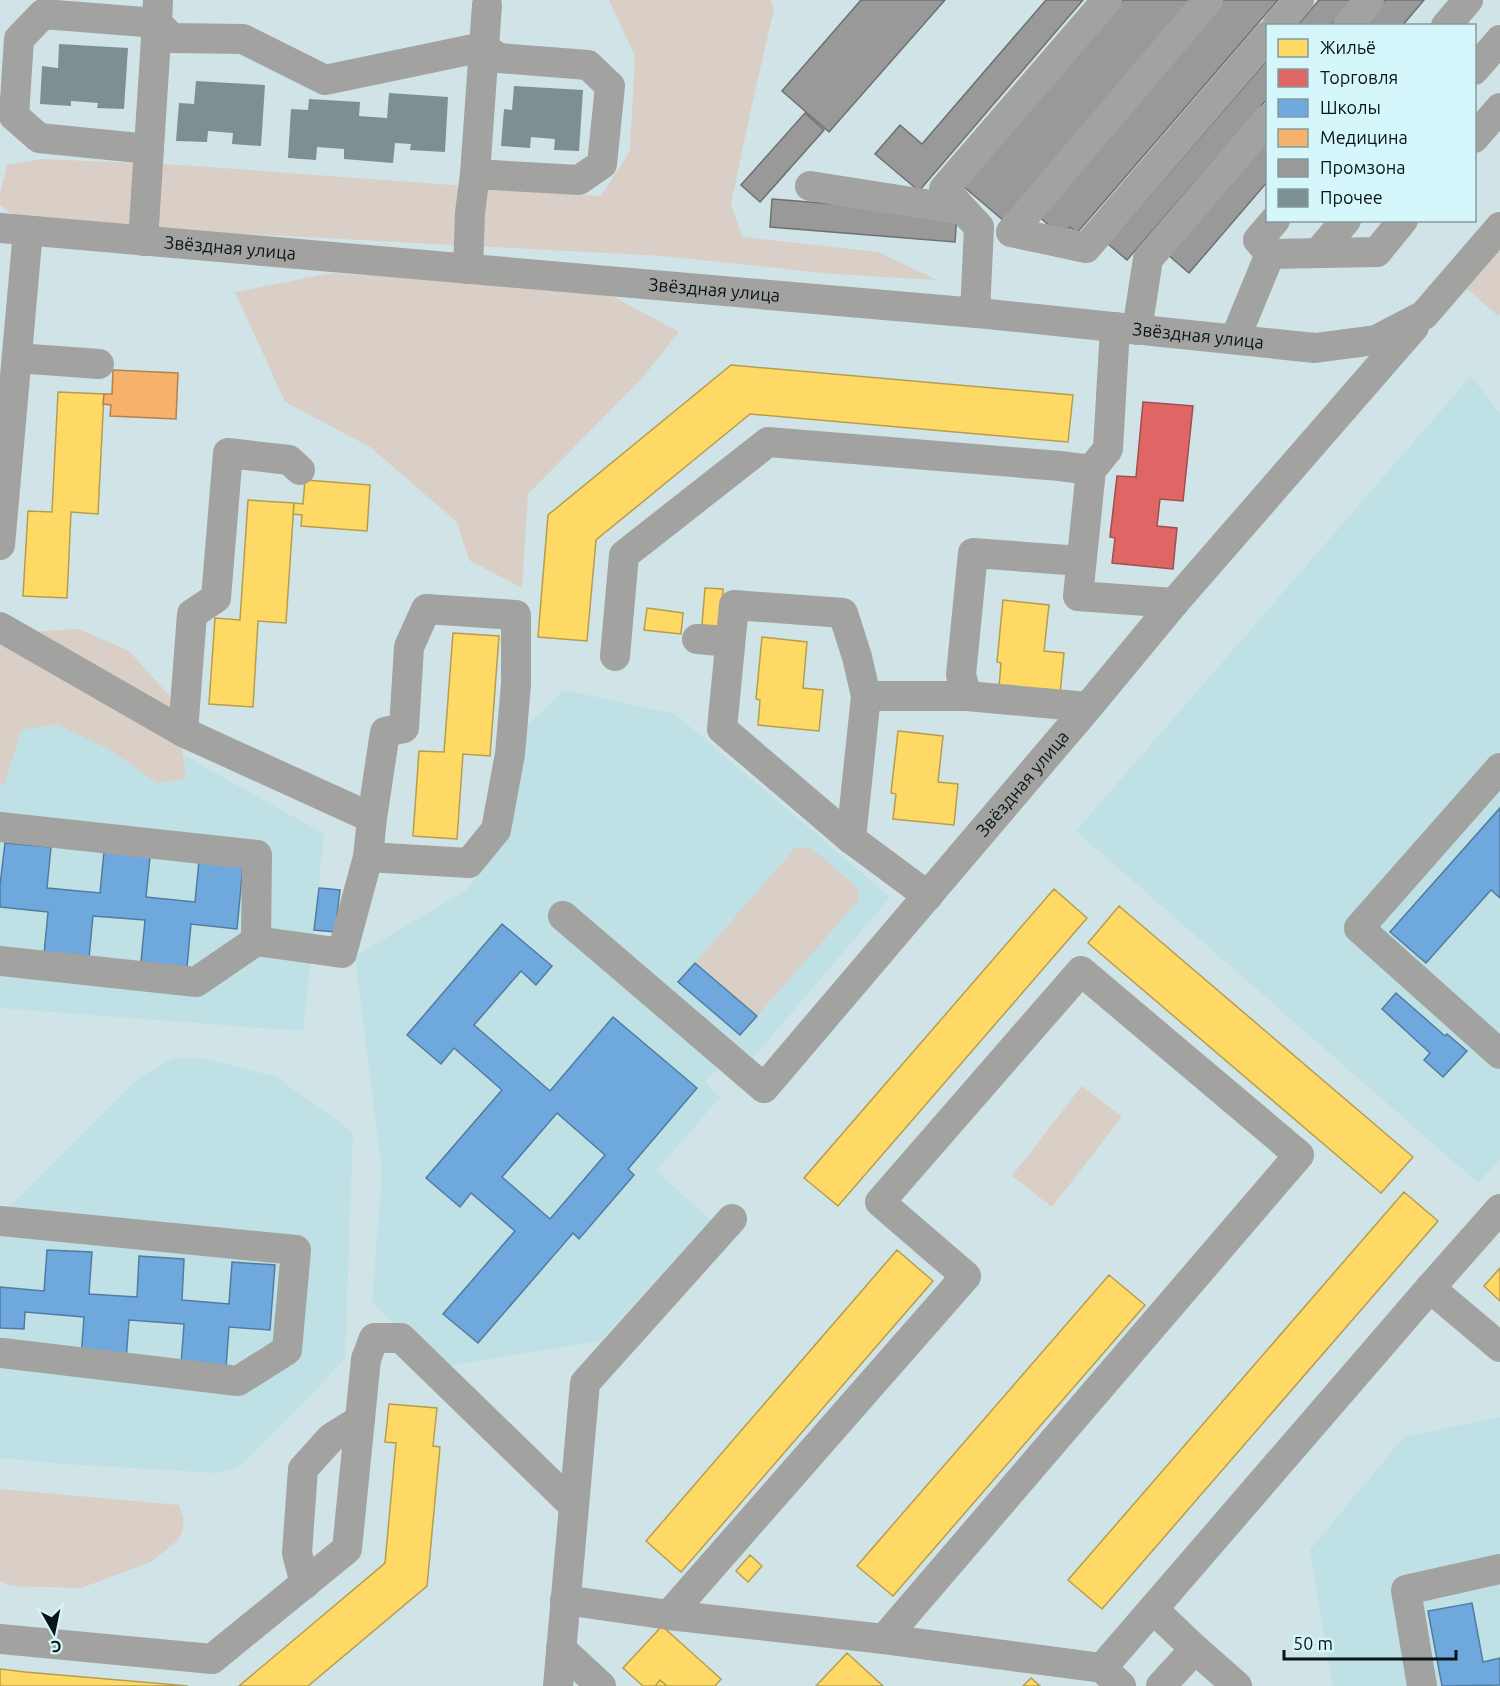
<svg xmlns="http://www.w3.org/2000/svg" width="1500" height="1686" viewBox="0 0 1500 1686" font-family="Ubuntu,sans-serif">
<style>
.built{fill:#bfe0e4}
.green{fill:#d9cfc7}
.homes{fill:#ffd966;stroke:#b59e4e;stroke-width:1.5}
.shops{fill:#e06666;stroke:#a04e4e;stroke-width:1.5}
.schools{fill:#6fa8dc;stroke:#507ca1;stroke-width:1.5;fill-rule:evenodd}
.health{fill:#f6b26b;stroke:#af8352;stroke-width:1.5}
.industry{fill:#999;stroke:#6e7172;stroke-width:1.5}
.building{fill:#7c8f91}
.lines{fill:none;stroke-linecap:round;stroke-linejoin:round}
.minor{stroke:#a2a2a1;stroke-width:30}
.labels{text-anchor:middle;stroke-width:6;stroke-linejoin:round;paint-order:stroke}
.street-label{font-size:18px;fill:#091517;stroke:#d5f7fb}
</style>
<rect width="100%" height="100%" fill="#d0e3e6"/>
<!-- built -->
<path class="built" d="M 1471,376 L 1500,414 L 1500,1159 L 1478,1183 L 1076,831 Z
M 0,654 L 3,654 L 324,834 L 303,1031 L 0,1008 Z
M 564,690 L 675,714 L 890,897 L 753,1058 L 737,1045 L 705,1083 L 720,1097 L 656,1171 L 711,1220 L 600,1341 L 442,1367 L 372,1303 L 382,1173 L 355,956 L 467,890 L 506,838 L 521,731 Z
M 173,1058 L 203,1058 L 276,1077 L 353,1132 L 345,1358 L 296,1411 L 238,1467 L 218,1473 L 65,1464 L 0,1458 L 0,1216 L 135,1081 Z
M 1500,1417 L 1500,1686 L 1333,1686 L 1310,1550 L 1404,1437 Z"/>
<!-- green -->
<path class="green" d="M 609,0 L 770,0 L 774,9 L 751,109 L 731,204 L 742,237 L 878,252 L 937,280 L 834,274 L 663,256 L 22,222 L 0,205 L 0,193 L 7,165 L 42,159 L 181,165 L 601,196 L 630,151 L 635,56 Z
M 1500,227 L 1500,313 L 1498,316 L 1455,278 Z
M 331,273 L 601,290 L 679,332 L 643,377 L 528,494 L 522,588 L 469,560 L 457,522 L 370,447 L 285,402 L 235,292 Z
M 79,629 L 129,651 L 176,703 L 186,779 L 157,783 L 109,749 L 56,724 L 21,730 L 4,785 L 0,784 L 0,634 Z
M 810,847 L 858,888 L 859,900 L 757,1016 L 695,963 L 795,848 Z
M 1082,1086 L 1122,1117 L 1052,1207 L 1012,1176 Z
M 0,1489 L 179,1505 L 184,1520 L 182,1533 L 178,1540 L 151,1562 L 81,1588 L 11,1586 L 0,1581 Z"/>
<!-- homes -->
<path class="homes" d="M 731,365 L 1073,395 L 1068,442 L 750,414 L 596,540 L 587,641 L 538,637 L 548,515 Z
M 58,392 L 104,394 L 98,514 L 71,512 L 67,598 L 23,596 L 28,511 L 52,512 Z
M 305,480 L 370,485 L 367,531 L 301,526 L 302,515 L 293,514 L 294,503 L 303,504 Z
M 248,500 L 294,503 L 286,623 L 258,621 L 253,707 L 209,704 L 215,618 L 240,620 Z
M 705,588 L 723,589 L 721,626 L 702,625 Z
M 1003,600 L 1049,605 L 1044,651 L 1064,653 L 1060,694 L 999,687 L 1001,663 L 997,662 Z
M 647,608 L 683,613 L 681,634 L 644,630 Z
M 453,633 L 499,636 L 490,756 L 463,754 L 457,839 L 413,836 L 419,751 L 444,752 Z
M 762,637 L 807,642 L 803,688 L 823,690 L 819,731 L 758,725 L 760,700 L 756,699 Z
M 898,731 L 943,736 L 938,782 L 958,784 L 954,825 L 893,819 L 896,794 L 891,793 Z
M 1054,889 L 1087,918 L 838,1206 L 804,1178 Z
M 1119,906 L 1413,1157 L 1381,1193 L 1088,943 Z
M 1404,1192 L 1438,1221 L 1102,1609 L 1068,1580 Z
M 897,1250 L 933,1281 L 681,1572 L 646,1541 Z
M 1500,1268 L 1500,1301 L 1484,1286 Z
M 1109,1275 L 1145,1305 L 893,1596 L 857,1566 Z
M 389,1404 L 437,1408 L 433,1446 L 440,1447 L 427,1586 L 308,1686 L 239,1686 L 385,1563 L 396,1443 L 385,1442 Z
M 750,1555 L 762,1566 L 748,1582 L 736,1571 Z
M 662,1626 L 721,1679 L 715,1686 L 667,1686 L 660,1680 L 655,1686 L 643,1686 L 623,1668 Z
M 847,1653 L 883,1686 L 816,1686 Z
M 0,1669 L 25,1672 L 188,1686 L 0,1686 Z
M 1031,1678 L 1040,1686 L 1023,1686 Z
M 660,1680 L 667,1686 L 655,1686 Z"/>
<!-- shops -->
<path class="shops" d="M 1143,402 L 1193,406 L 1183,501 L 1160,499 L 1157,526 L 1177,528 L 1173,569 L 1112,563 L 1115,538 L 1110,537 L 1117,476 L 1136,477 Z"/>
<!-- schools -->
<path class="schools" d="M 1500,808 L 1500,898 L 1491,890 L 1426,963 L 1390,932 Z
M 5,843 L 51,847 L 47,888 L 100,893 L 104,852 L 150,857 L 146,897 L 195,902 L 199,861 L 243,865 L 237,929 L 191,924 L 187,967 L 141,962 L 145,920 L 93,916 L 89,958 L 44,954 L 48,912 L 0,907 L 0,885 Z
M 319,888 L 340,890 L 335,932 L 314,930 Z
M 502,924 L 552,966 L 536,985 L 521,971 L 474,1025 L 550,1091 L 613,1017 L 697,1088 L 628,1169 L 634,1175 L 579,1239 L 573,1233 L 478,1343 L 443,1314 L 515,1231 L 471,1193 L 460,1207 L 426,1178 L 502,1090 L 454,1048 L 441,1064 L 407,1035 ZM 557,1113 L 605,1155 L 550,1219 L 502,1177 Z
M 695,963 L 757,1016 L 740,1035 L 678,982 Z
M 1396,993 L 1445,1036 L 1447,1034 L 1467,1051 L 1443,1077 L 1424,1060 L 1430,1053 L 1382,1009 Z
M 47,1250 L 92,1252 L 89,1294 L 137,1297 L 139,1256 L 184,1259 L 182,1300 L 229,1304 L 232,1262 L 275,1265 L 270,1330 L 229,1327 L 226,1368 L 181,1365 L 184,1324 L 129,1320 L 126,1361 L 81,1358 L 84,1317 L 25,1312 L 24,1329 L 0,1328 L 0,1287 L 44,1291 Z
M 1472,1603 L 1483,1662 L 1500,1658 L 1500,1685 L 1442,1686 L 1428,1611 Z"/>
<!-- health -->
<path class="health" d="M 113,370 L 178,373 L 176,419 L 110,416 L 111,405 L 103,404 L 104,394 L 112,394 Z"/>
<!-- industry -->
<path class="industry" d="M 861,0 L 945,0 L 829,132 L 782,91 Z
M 1046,0 L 1083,0 L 919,191 L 875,154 L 900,125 L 922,144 Z
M 1123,0 L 1192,0 L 1004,221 L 964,187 Z
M 1221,0 L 1278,0 L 1077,233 L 1070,227 L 1062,237 L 1036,214 Z
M 1319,0 L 1352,0 L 1330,26 L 1297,26 Z
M 1385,0 L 1424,0 L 1402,26 L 1363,26 Z
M 1268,59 L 1268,98 L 1127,260 L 1108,244 Z
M 805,113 L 824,130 L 760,202 L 741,185 Z
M 1268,136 L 1268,181 L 1189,273 L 1166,253 Z
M 772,199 L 957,214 L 955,242 L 770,227 Z"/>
<!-- building -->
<path class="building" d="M 59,44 L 128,48 L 124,109 L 97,108 L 98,103 L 71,101 L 71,106 L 40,104 L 42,66 L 58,68 Z
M 196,81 L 265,85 L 261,146 L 232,144 L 233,133 L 208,131 L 207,142 L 176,141 L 179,103 L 194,104 Z
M 514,86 L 583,90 L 579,151 L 554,150 L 555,139 L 531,137 L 530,148 L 501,146 L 504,109 L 512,110 Z
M 389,93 L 448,97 L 445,152 L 410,150 L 411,144 L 395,143 L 393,163 L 344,159 L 344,149 L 317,147 L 316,160 L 288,158 L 291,109 L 308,110 L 309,99 L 360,102 L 359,116 L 387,118 Z"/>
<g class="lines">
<!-- minor -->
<g class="minor">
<path d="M 1208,0 L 1011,232 L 1086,248 L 1268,36"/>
<path d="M 1277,26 L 1299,0"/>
<path d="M 1348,26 L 1369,0"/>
<path d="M 1446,26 L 1468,0"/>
<path d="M 1474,70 L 1500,40"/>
<path d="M 1474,138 L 1500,108"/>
<path d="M 149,149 L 39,138 L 14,116 L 19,39 L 43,14 L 157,23 L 158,0"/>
<path d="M 810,186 L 963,210"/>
<path id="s1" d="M 0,228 L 988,314 L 1315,348 L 1376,340 L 1424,315 L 1500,227"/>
<path d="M 143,241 L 157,23 L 172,38 L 243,39 L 325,80 L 483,47 L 499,58 L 588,65 L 610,86 L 602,164 L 579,180 L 475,174"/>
<path d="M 1318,253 L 1346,220"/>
<path d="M 1270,254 L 1377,252 L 1403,220"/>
<path d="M 468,269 L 470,213 L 475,174 L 487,5"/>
<path d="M 975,313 L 979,227 L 944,189 L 1107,0"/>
<path d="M 1115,327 L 1108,449 L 1091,470 L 1078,596 L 1174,603"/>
<path d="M 1137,330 L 1148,259 L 1268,119"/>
<path d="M 1235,339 L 1270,254 L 1258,240 L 1275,220"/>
<path d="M 17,358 L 99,364"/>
<path d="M 0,545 L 28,231"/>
<path d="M 1081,561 L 973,553 L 961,675 L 967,696 L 1088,707"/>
<path d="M 0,627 L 183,732 L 372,818 L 368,857 L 342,953 L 256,941 L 196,982 L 0,961"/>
<path d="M 697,639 L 730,642"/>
<path d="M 615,656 L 624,555 L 768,442 L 1060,466 L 1091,470"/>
<path d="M 183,732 L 192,614 L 216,598 L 228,453 L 289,460 L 300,470"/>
<path d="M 1500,768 L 1359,928 L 1500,1054"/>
<path d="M 0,827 L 257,855 L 256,941"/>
<path d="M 851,839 L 866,696"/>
<path d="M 368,857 L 469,863 L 496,830 L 510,754 L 516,684 L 516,615 L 426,609 L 409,647 L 404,728 L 385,732 L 372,818"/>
<path d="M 928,896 L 851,839 L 722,729 L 734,605 L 843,613 L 857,657 L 866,696 L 967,696"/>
<path id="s2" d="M 563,916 L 764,1088 L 1088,707 L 1174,603 L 1414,327"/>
<path d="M 1500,1209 L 1430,1288 L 1500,1347"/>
<path d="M 0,1221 L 296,1250 L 287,1350 L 238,1381 L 2,1353"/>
<path d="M 305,1584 L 297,1553 L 303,1469 L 331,1438 L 360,1420"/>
<path d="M 565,1600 L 669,1615 L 884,1639 L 1102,1668 L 1121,1686"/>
<path d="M 1153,1609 L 1195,1649"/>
<path d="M 669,1615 L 966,1276 L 880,1202 L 1081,971 L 1299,1155 L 884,1639"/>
<path d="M 0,1639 L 212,1659 L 347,1549 L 366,1359 L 374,1338 L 401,1338 L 574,1506"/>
<path d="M 561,1649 L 601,1686"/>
<path d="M 1102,1668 L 1430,1288"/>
<path d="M 558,1686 L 585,1383 L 732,1219"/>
<path d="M 1161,1686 L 1195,1649 L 1237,1686"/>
<path d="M 1422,1686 L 1406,1590 L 1500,1569"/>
</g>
</g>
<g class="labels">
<!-- street labels -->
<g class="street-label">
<text dy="6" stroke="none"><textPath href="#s1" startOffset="231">Звёздная улица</textPath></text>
<text dy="6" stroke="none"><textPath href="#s1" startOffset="717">Звёздная улица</textPath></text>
<text dy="6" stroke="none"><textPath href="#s1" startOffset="1203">Звёздная улица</textPath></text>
<text dy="6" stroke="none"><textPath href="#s2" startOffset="664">Звёздная улица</textPath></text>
</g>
</g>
<!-- legend -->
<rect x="1266" y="24" width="210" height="198" fill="#d5f7fb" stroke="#839da0" stroke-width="1.5"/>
<rect x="1278" y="39" width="30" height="18" fill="#ffd966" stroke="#839da0" stroke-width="1.5"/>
<text x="1320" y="54" font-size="18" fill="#091517">Жильё</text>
<rect x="1278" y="69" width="30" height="18" fill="#e06666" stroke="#839da0" stroke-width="1.5"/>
<text x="1320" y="84" font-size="18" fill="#091517">Торговля</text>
<rect x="1278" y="99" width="30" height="18" fill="#6fa8dc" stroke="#839da0" stroke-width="1.5"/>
<text x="1320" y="114" font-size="18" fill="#091517">Школы</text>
<rect x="1278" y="129" width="30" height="18" fill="#f6b26b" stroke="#839da0" stroke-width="1.5"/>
<text x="1320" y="144" font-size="18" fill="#091517">Медицина</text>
<rect x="1278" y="159" width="30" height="18" fill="#999999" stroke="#839da0" stroke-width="1.5"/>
<text x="1320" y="174" font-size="18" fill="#091517">Промзона</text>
<rect x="1278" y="189" width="30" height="18" fill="#7c8f91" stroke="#839da0" stroke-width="1.5"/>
<text x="1320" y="204" font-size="18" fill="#091517">Прочее</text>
<!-- north arrow -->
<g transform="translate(54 1632) rotate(171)" stroke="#d5f7fb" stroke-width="4.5" paint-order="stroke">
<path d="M0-4.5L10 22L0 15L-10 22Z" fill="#091517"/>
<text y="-9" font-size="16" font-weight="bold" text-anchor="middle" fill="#091517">С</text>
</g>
<!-- scale -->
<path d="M1284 1650v9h172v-9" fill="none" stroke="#091517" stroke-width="3"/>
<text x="1293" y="1650" font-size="18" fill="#091517" stroke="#d5f7fb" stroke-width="4.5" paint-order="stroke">50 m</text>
</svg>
